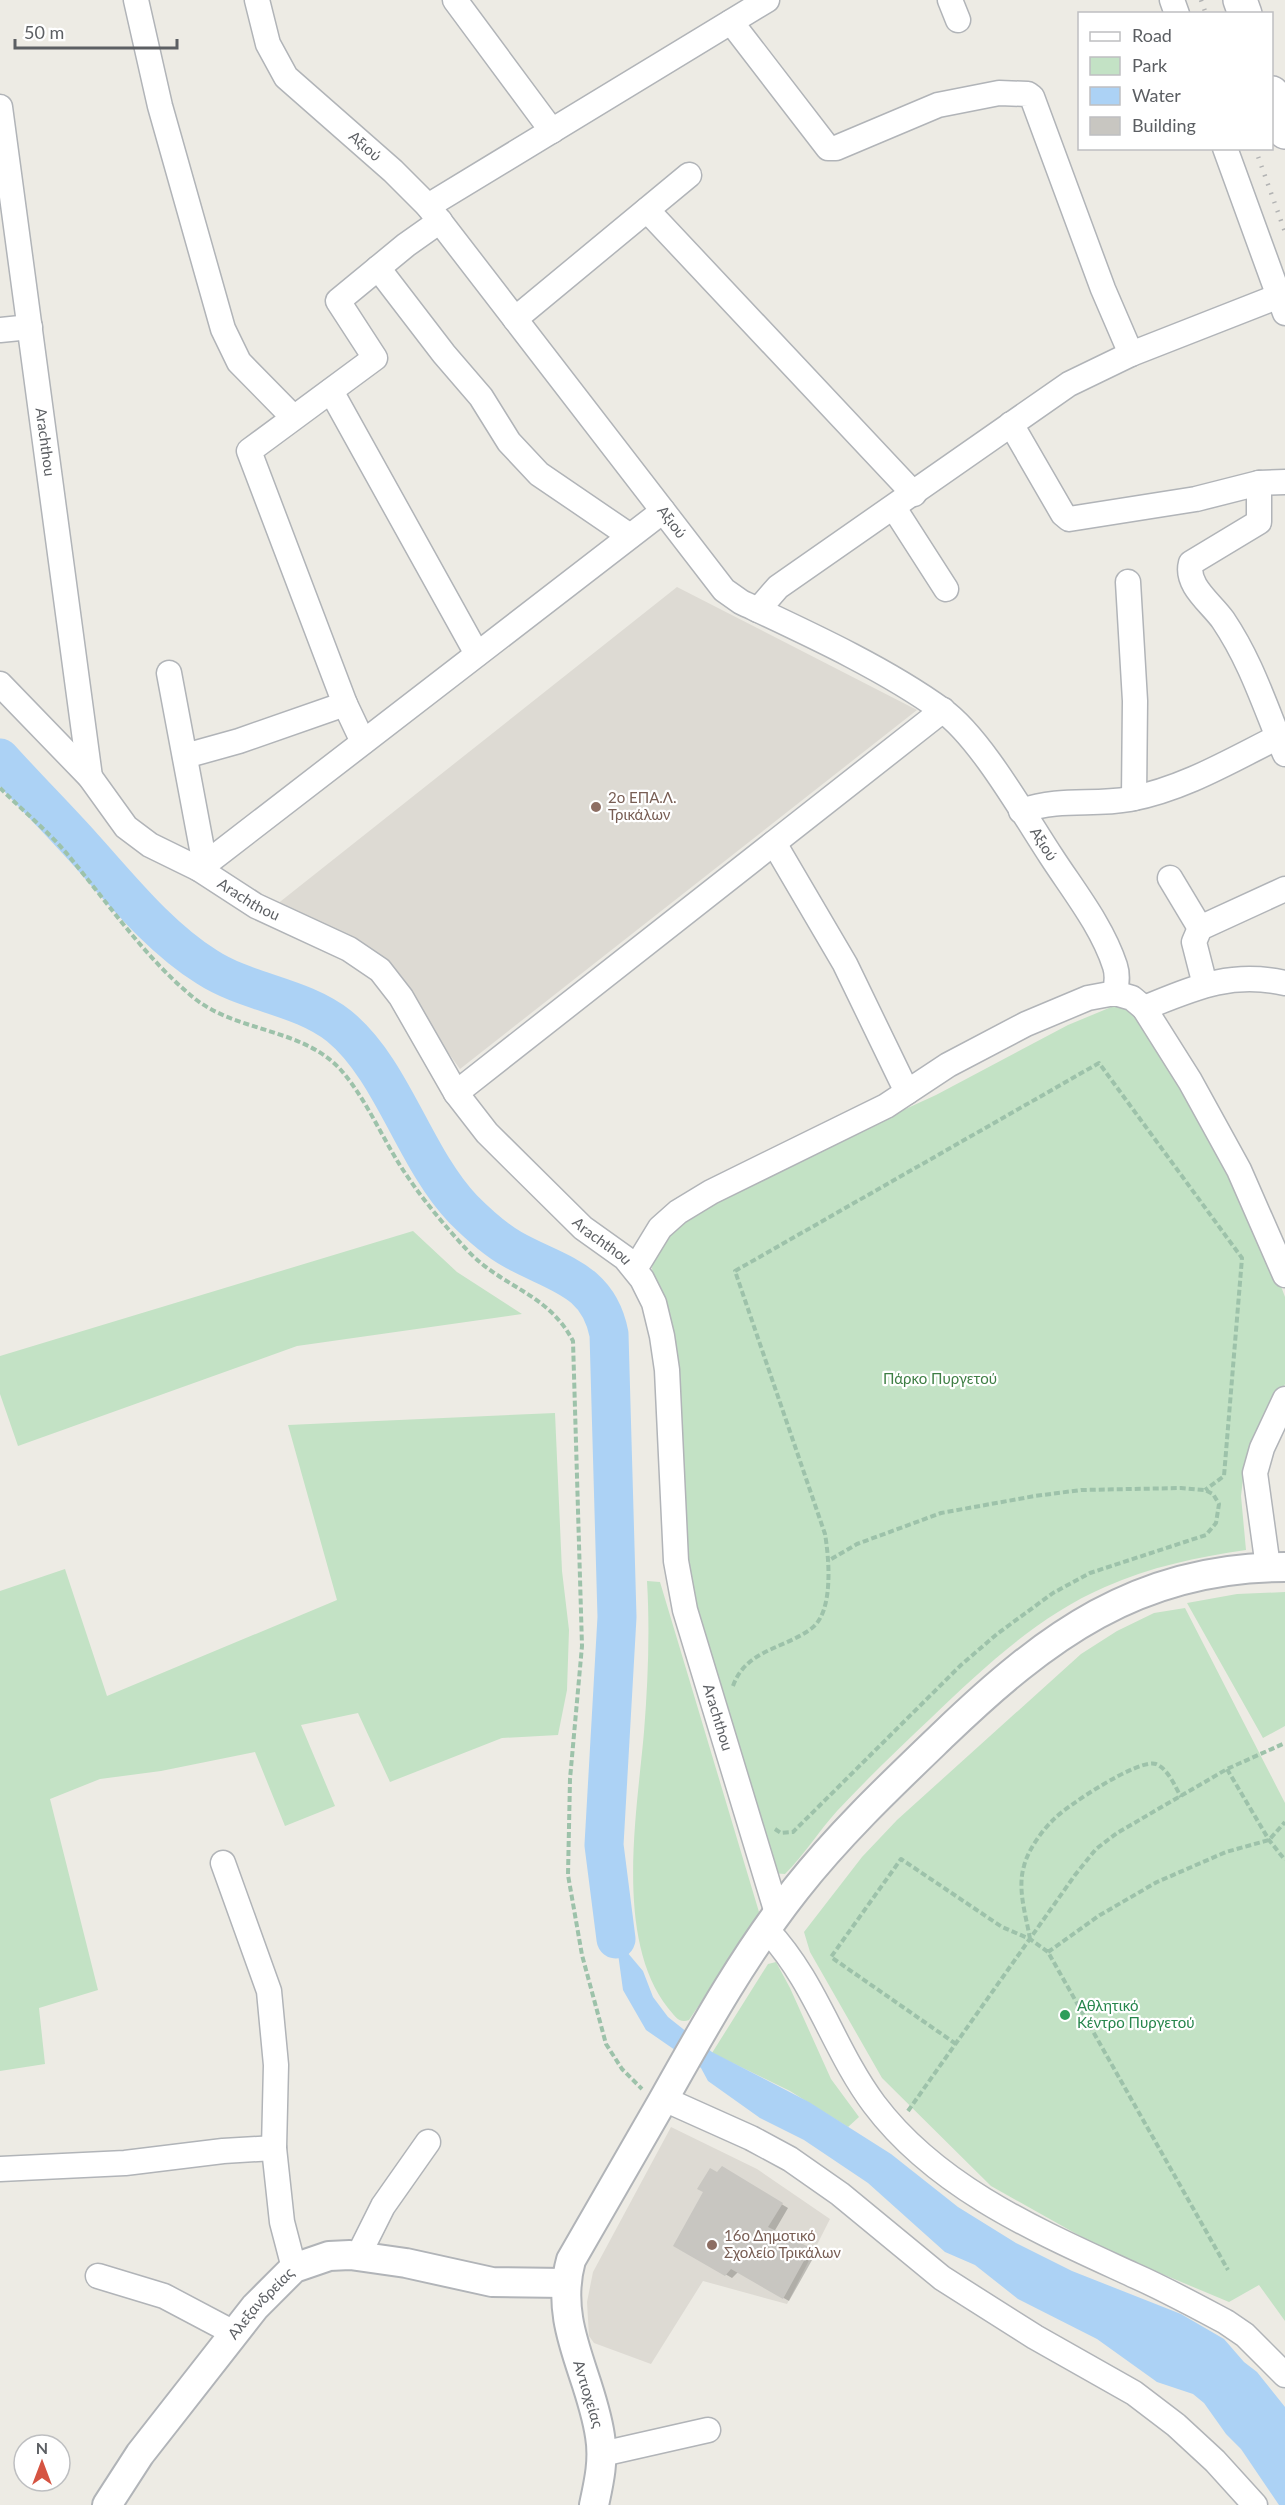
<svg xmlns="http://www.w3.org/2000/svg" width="1285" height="2505" viewBox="0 0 1285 2505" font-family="Lato,sans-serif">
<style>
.education{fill:#dddad3}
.green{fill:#c3e2c5}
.water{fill:#acd2f5}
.shadow{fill:#0003}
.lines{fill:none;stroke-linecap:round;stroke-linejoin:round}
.river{stroke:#acd2f5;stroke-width:39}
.building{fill:#c8c6c1}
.minor-casing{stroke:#b1b4b8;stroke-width:27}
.tertiary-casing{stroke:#b1b4b8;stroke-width:32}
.secondary-casing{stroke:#b1b3b8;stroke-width:36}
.path{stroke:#9dc2aa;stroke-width:4;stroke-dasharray:6 3;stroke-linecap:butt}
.minor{stroke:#fff;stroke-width:24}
.tertiary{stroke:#fff;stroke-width:28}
.secondary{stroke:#fff;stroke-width:33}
.rail{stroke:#b2b3b3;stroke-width:4.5;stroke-dasharray:1.5 8;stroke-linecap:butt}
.education-dot{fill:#8d6e63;stroke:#fff;stroke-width:2}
.leisure-dot{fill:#2e9e5b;stroke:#fff;stroke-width:2}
.labels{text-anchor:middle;stroke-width:4.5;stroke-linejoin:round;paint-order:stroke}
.street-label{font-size:15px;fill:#5c5f63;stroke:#fff}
.education-label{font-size:15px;fill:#785e54;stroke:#fff;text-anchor:start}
.park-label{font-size:15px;fill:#3f7f45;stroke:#fff}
.leisure-label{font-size:15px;fill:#27864d;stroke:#fff;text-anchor:start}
</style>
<rect width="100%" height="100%" fill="#edebe4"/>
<!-- education -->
<path class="education" d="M 677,587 L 917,710 L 460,1069 L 391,974 L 276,905 Z
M 671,2127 L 757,2169 L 830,2219 L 787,2304 L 703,2281 L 651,2364 L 594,2343 L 589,2336 L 587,2302 L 593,2272 Z"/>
<!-- green -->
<path class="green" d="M 1121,1003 L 1134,1008 L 1188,1095 L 1272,1262 L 1285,1297 L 1285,1384 L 1261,1431 L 1243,1479 L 1241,1496 L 1246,1550 C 1197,1557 1150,1567 1105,1587 C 1038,1616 983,1668 931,1718 C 899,1748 867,1779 837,1811 C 819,1831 804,1855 785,1874 L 771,1873 L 691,1602 L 652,1268 L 655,1249 L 707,1200 L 936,1095 L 1068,1025 Z
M 413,1231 L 457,1272 L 522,1314 L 297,1346 L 18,1446 L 0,1394 L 0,1356 Z
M 555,1413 L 562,1571 L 569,1630 L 567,1690 L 558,1735 L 502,1738 L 390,1782 L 358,1713 L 301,1725 L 335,1806 L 285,1826 L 255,1752 L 161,1771 L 100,1779 L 50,1799 L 98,1990 L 39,2008 L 45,2064 L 0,2071 L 0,1591 L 65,1569 L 107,1696 L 337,1600 L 288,1425 Z
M 647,1581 L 660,1582 L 759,1912 L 752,1927 L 689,2020 C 679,2024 675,2016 668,2008 C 614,1939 637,1813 644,1732 C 648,1682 650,1631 647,1581 Z
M 1285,1592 L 1285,1726 L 1263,1738 L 1187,1603 L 1237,1594 Z
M 1185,1608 L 1285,1803 L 1285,2321 L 1259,2285 L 1229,2302 L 1105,2250 L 991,2186 L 882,2078 L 810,1952 L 804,1932 L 862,1857 L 897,1820 L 1081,1654 L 1117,1631 L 1154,1613 Z
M 776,1962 L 790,1988 L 831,2079 L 859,2117 L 848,2127 L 790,2091 L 712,2053 L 768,1964 Z"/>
<!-- water -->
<path class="water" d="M 616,1939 L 643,1971 L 653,1997 L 668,2017 L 712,2052 L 809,2102 L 891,2154 L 958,2207 L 1016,2243 L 1072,2271 L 1181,2314 L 1224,2339 L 1244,2362 L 1257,2372 L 1285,2407 L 1285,2505 L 1279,2505 L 1241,2449 L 1226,2434 L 1204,2403 L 1193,2394 L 1157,2382 L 1097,2339 L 1018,2299 L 975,2265 L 945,2252 L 868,2183 L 804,2140 L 760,2118 L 708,2081 L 701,2068 L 646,2030 L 623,1990 Z"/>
<!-- shadow -->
<path class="shadow" d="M 722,2168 L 788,2208 L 774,2232 L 816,2253 L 789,2301 L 738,2272 L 732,2278 L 675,2245 Z"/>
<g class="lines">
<!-- river -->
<path class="river" d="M 0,758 C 27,788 56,817 83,847 C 121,889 159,937 207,967 C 247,993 301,996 339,1026 C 393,1070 414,1158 463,1209 C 478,1224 494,1239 512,1249 C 556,1274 598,1278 609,1334 L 617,1617 L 604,1845 L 616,1939"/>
</g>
<!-- building -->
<path class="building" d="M 722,2166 L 783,2203 L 768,2227 L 811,2248 L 783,2299 L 731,2269 L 725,2276 L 673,2246 L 703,2192 L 697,2189 L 710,2168 L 717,2172 Z"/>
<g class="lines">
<defs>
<g id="minor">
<path d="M 136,0 L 160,106 L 223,329 L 239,362 L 293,417"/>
<path id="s1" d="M 257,0 L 268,44 L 286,77 L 393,171 L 428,206 L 724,590 L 741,602 C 807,633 884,668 942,710 C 980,737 1024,815 1051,856 C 1073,890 1102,926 1115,966 C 1118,975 1117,983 1115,993"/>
<path d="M 455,0 L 552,131"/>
<path d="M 950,0 L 958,20"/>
<path d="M 1172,0 L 1177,14"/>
<path d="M 731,22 L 828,148 L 836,148 L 938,105 L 999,93 L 1028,94 L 1032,97 L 1103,289 L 1131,354"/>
<path id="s2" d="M 0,107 L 90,777"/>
<path d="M 1225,148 L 1285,313"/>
<path d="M 428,206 L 767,0"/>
<path d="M 647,210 L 914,494"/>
<path d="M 378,268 L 444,354 L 481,397 L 509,442 L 539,474 L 630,536"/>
<path d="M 515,319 L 689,175"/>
<path d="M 0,330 L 30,327"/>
<path d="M 331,391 L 477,654"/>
<path d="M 1011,424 L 1063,514 L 1069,519 L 1196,499 L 1259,483 L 1285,482"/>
<path d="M 1259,483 L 1259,522 L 1191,563 C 1185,585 1211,603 1223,620 C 1252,663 1265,707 1285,754"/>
<path d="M 894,508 L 946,589"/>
<path d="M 1128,582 L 1135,701 L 1134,798"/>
<path d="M 758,610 L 778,587 L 1069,384 L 1131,354 L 1279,296"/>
<path d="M 169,673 L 205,865"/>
<path id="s3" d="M 0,684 L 90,777 L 126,827 L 150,845 L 199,869 L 256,906 L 349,949 L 380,970 L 401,997 L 456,1093 L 487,1133 L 583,1228 L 625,1258 L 642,1279 L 654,1303 L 662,1336 L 667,1370 L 676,1561 L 685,1610 L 777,1913"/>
<path d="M 363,742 L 345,704 L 249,451 L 375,358 L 338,301 L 406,245 L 440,221"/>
<path d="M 185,756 L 239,741 L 345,704"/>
<path d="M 1021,811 C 1063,797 1091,806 1130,799 C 1183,789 1230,761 1278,737"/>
<path d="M 774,843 L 845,964 L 907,1092"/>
<path d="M 199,869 L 663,511"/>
<path d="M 1170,878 L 1200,928"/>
<path d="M 1205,985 L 1194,942 L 1200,928 L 1285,889"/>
<path d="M 1144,1008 C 1194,988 1230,971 1285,983"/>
<path d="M 456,1093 L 943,710"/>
<path d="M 635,1269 L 660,1228 L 678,1212 L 711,1192 L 886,1106 L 948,1065 L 1026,1024 L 1088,998 L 1115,993 L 1132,998 L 1144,1008 L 1190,1081 L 1239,1170 L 1285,1275"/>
<path d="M 1268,1567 L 1255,1473 L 1262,1448 L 1285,1399"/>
<path d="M 223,1863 L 269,1991 L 276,2065 L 274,2148 L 282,2222 L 294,2268"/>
<path d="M 767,1930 C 816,1982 833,2049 874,2104 C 938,2189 1040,2232 1133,2275 C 1165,2289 1196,2306 1226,2322 L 1245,2335 L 1285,2375"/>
<path d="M 664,2099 L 751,2138 L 790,2159 L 840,2194 L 942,2278 L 1035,2337 L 1134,2393 L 1176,2425 L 1215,2461 L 1255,2505"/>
<path d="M 0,2169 L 125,2163 L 223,2151 L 274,2148"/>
<path d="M 358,2256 L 383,2206 L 428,2142"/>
<path d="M 98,2276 L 164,2296 L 234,2333"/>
<path d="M 602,2454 L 708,2430"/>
</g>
<g id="tertiary">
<path id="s4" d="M 107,2505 L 140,2454 L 255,2307 L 294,2268 L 329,2256 L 350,2255 L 406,2263 L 492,2282 L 565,2283"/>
<path d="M 594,2505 C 599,2482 604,2460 600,2436 C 591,2374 553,2325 571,2260 C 601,2207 632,2155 662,2102 C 703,2029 744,1955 796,1889 C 840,1833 892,1784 944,1734 C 1045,1637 1138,1567 1285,1567"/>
</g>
<path id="secondary" d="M 1240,0 L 1245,14
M 1272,93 L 1285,132"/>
</defs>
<!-- minor casing -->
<use href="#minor" class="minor-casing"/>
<!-- tertiary casing -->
<use href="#tertiary" class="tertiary-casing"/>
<!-- secondary casing -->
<use href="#secondary" class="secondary-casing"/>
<!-- path -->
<path class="path" d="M 0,788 C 22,810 48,831 68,855 C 107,902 146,959 194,998 C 236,1032 302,1028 340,1069 C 364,1096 379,1131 398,1162 C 417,1193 443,1224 468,1251 C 503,1288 548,1293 573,1341 L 582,1646 L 570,1779 L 568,1875 L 582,1955 L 606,2044 L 622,2069 L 642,2089
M 733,1686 C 746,1649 785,1649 812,1628 C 834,1611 829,1558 825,1534 L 735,1271 L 1099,1063 L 1242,1258 L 1224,1476 L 1205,1490
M 1227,1769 L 1269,1840 L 1285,1860
M 775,1829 L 781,1833 L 793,1832 L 961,1665 L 997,1634 L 1053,1593 L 1090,1573 L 1206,1535 L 1216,1523 L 1219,1504 L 1213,1494 L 1205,1490 L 1181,1488 L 1081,1490 L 1035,1496 L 941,1513 L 857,1544 L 828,1561
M 1030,1939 C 1026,1915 1017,1889 1024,1866 C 1028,1850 1041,1832 1053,1820 C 1066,1806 1139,1758 1156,1764 C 1168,1769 1175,1786 1181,1797
M 1048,1952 L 1100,1915 L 1157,1882 L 1226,1852 L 1269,1840 L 1285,1822
M 956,2044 L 831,1957 L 901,1859 L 1002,1927 L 1030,1939 L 1048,1952 L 1228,2270
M 908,2111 L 1075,1875 L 1096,1849 L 1117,1833 L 1227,1769 L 1285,1743"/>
<!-- minor -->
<use href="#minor" class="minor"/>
<!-- tertiary -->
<use href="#tertiary" class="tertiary"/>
<!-- secondary -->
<use href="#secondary" class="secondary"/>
<!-- rail -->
<path class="rail" d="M 1201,0 L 1206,14
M 1255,148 L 1285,232"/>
</g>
<!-- markers -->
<g class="education-dot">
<circle cx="596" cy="807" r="6"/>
<circle cx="712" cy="2245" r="6"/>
</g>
<circle class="leisure-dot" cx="1065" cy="2015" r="6"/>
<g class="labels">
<!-- street labels -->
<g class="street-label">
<text dy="5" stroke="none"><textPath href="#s1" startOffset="188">Αξιού</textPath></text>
<text dy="5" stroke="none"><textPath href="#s2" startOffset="338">Arachthou</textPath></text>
<text dy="5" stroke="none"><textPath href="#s1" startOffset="674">Αξιού</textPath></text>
<text dy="5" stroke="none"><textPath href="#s1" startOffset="1178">Αξιού</textPath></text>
<text dy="5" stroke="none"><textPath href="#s3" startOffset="334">Arachthou</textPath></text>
<text dy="5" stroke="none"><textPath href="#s3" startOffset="837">Arachthou</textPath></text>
<text dy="5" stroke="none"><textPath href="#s3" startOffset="1341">Arachthou</textPath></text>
<text dy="5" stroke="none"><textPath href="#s4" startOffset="254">Αλεξανδρείας</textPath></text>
<text transform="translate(588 2394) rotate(73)" y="5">Αντιοχείας</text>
</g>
<!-- education labels -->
<g class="education-label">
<text x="608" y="803">2ο ΕΠΑ.Λ.<tspan x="608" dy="17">Τρικάλων</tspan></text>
<text x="724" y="2241">16ο Δημοτικό<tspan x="724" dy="17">Σχολείο Τρικάλων</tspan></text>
</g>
<!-- park labels -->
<g class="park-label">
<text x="940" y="1384">Πάρκο Πυργετού</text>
</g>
<!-- leisure labels -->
<g class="leisure-label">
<text x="1077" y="2011">Αθλητικό<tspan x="1077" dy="17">Κέντρο Πυργετού</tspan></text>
</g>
</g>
<!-- legend -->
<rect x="1078" y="12" width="195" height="138" fill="#ffffff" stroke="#bebfc1" stroke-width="1.5"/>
<rect x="1090" y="32" width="30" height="9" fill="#ffffff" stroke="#bebfc1" stroke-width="1.5"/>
<text x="1132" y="42" font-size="18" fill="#5c5f63">Road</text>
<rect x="1090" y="57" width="30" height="18" fill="#c3e2c5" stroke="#bebfc1" stroke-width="1.5"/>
<text x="1132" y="72" font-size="18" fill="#5c5f63">Park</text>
<rect x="1090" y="87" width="30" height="18" fill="#acd2f5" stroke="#bebfc1" stroke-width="1.5"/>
<text x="1132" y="102" font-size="18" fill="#5c5f63">Water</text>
<rect x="1090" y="117" width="30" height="18" fill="#c8c6c1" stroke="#bebfc1" stroke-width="1.5"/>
<text x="1132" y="132" font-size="18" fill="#5c5f63">Building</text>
<!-- north arrow -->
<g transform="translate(42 2463)"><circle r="28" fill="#ffffff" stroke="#bebfc1" stroke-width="1.5"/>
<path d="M0-4.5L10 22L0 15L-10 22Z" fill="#d55442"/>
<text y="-9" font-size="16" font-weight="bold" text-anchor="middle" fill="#5c5f63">N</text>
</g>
<!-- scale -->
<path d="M15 39v9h162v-9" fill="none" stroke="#5c5f63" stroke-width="3"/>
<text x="24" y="39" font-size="18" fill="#5c5f63" stroke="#ffffff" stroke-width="4.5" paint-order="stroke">50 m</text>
</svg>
